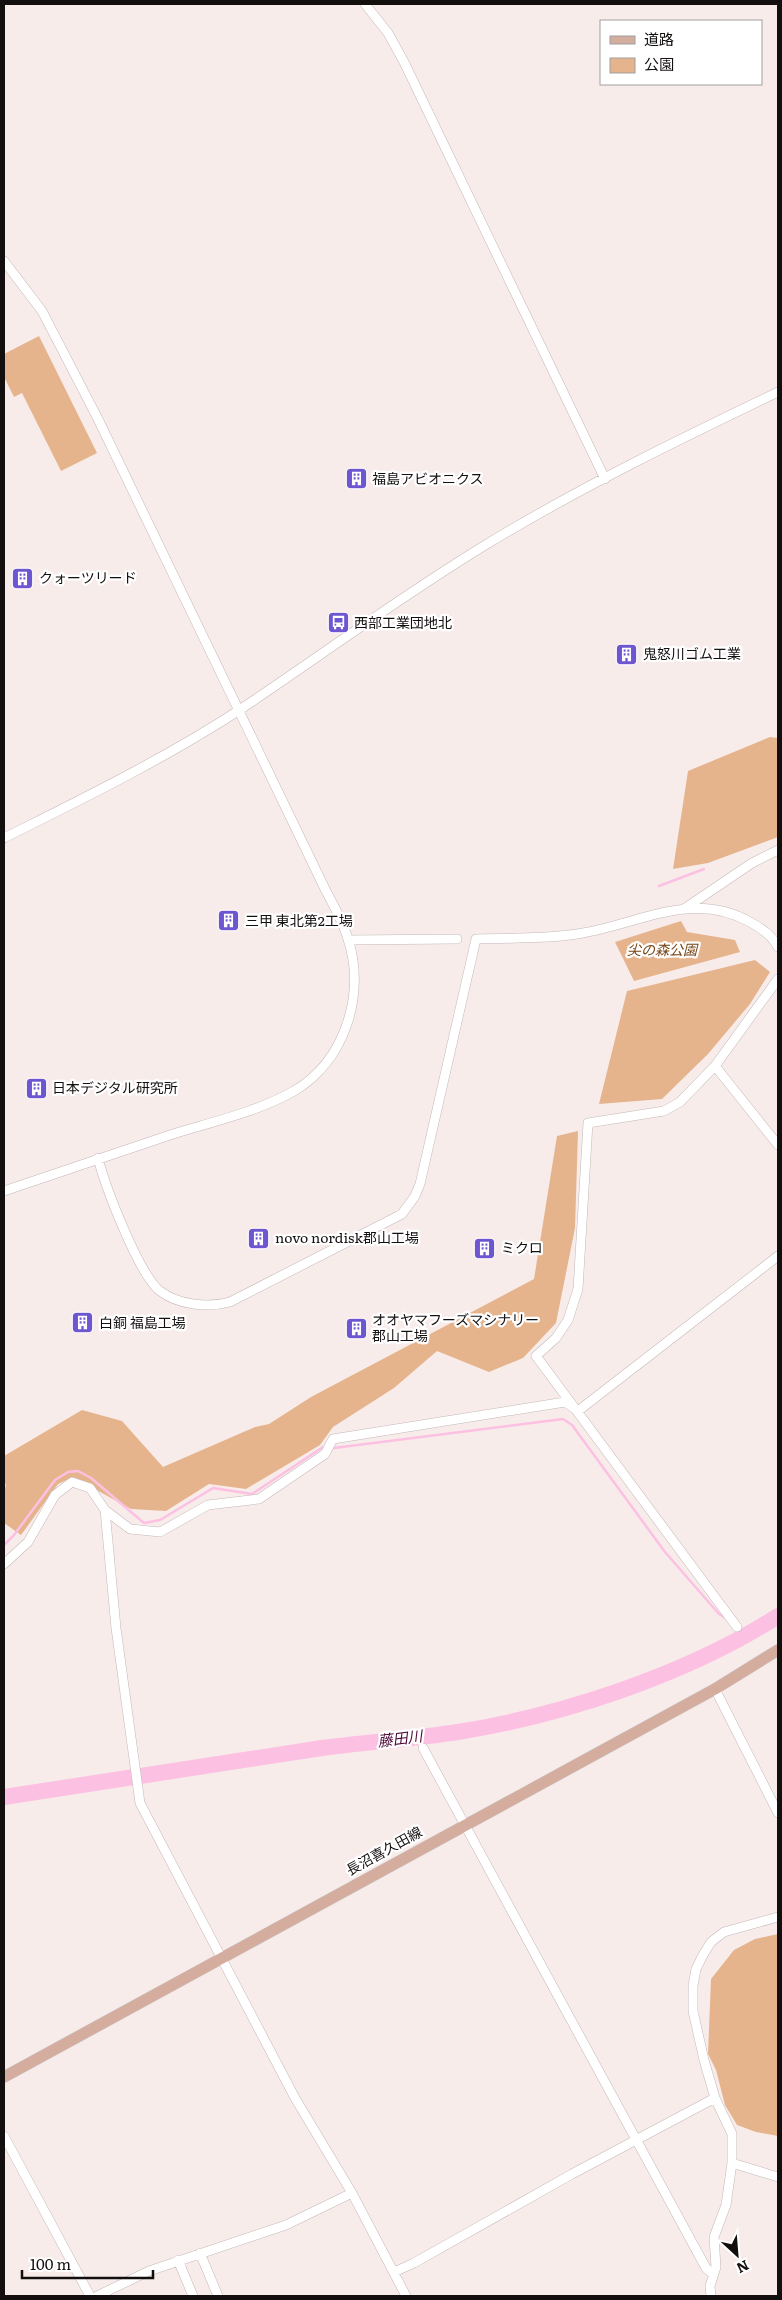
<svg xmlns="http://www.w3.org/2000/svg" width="782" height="2300" viewBox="0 0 782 2300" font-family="Literata,'Noto Sans JP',serif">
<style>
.green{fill:#e6b48c}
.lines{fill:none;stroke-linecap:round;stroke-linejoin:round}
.stream{stroke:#fcc0e2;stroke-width:2.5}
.river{stroke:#fcc0e2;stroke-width:16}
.minor-casing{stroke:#c3b8b7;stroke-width:10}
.major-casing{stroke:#cbcaca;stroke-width:12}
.minor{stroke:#fff;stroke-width:9}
.major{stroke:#d5ad9f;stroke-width:11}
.labels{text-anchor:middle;stroke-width:4.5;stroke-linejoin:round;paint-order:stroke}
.poi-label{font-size:14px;fill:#130f0f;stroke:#fff;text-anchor:start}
.park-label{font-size:14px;font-style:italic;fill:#764416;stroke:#fff}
.street-label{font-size:14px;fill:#130f0f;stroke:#fff}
.water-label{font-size:15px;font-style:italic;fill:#4d0838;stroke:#fff}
</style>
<rect width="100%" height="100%" fill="#f8eceb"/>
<!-- green -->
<path class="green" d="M 39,336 L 97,453 L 61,471 L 22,393 L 14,397 L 4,377 L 4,354 Z
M 770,737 L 778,738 L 778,837 L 708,863 L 673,869 L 688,771 Z
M 681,921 L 687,932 L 735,940 L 740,952 L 634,981 L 615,942 Z
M 755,960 L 770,972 L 750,1004 L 708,1054 L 662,1099 L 599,1104 L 627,991 Z
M 578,1131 L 575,1228 L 556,1323 L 523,1358 L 489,1372 L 437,1351 L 394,1388 L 333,1427 L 320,1445 L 246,1489 L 209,1484 L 166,1511 L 131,1509 L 73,1477 L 58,1484 L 21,1535 L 4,1523 L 4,1494 L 6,1484 L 4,1483 L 4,1456 L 82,1410 L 122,1421 L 163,1467 L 255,1427 L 269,1424 L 311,1397 L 534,1279 L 557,1136 Z
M 778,1934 L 778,2136 L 756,2132 L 737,2125 L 725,2105 L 716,2070 L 708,2054 L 711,1979 L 734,1950 L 755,1939 Z"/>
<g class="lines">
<!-- stream -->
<path class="stream" d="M 659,886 L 704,869
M 334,1448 L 563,1419 L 572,1425 L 665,1552 L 719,1614 L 724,1617
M 4,1545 L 14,1535 L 55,1480 L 68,1472 L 78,1471 L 91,1478 L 144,1523 L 160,1520 L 213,1488 L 252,1494 L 323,1447"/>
<!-- river -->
<path class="river" d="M 4,1797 C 110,1780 216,1764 322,1748 C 367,1742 413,1739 458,1732 C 564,1715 688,1674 778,1616"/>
<defs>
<path id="minor" d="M 365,4 L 388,33 L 404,62 L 605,479
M 4,261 L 42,311 L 98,419 L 326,891 C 334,906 343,922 348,939 C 366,994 345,1061 294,1091 C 257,1112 212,1122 173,1134 C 116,1153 60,1172 4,1191
M 4,838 C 84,798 166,758 241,709 C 323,654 403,595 487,544 C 581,487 680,439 778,392
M 684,909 L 752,863 L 778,850
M 348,940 L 457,939
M 715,1066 L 778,1145
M 98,1158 C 105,1186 139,1275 160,1291 C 178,1305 208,1308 230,1302 L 402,1214 L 415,1196 L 420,1184 L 476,939 C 512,938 548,939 583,933 C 641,923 693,890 750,922 C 761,928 772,935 778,947
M 105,1510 L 116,1628 L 140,1803 L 295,2098 L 352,2193 L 406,2296
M 4,1564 L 28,1542 L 55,1495 L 72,1482 L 90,1488 L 105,1510 L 130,1529 L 160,1532 L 208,1505 L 259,1499 L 325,1454 L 333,1439 L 565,1402 L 578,1411 L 778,1256
M 737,1627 L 536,1356 L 556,1338 L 568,1320 L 578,1289 L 588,1123 L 664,1111 L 680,1102 L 715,1066 L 778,979
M 715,1689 L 778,1813
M 423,1748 L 706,2268 L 713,2274
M 4,2136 L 90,2296
M 732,2163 L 778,2177
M 200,2253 L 218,2296
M 178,2260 L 193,2296
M 394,2272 L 414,2263 L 572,2174 L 715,2098
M 97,2296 L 149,2271 L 286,2225 L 352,2193
M 711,2296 L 710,2286 L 716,2267 L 714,2237 L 726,2205 L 732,2163 L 732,2134 L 715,2098 L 704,2060 L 693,2011 L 693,1986 L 696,1969 L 703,1955 L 711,1942 L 724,1932 L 778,1917"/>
<path id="major" d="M 4,2077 L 715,1689 L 778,1650"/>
</defs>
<!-- minor casing -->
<use href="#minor" class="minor-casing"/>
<!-- major casing -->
<use href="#major" class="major-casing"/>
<!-- minor -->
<use href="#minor" class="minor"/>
<!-- major -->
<use href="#major" class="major"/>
</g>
<!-- icons -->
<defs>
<symbol id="building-square" viewBox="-11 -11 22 22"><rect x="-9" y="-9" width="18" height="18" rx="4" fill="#6d56d0" stroke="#fff"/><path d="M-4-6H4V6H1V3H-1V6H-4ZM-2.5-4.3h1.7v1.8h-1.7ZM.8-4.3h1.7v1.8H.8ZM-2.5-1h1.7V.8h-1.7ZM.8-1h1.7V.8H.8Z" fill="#fff"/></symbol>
<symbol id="bus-square" viewBox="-11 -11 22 22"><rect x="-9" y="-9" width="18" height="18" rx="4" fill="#6d56d0" stroke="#fff"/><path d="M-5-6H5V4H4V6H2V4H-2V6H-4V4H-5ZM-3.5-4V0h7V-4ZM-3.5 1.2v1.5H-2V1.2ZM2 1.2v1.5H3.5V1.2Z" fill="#fff"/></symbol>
</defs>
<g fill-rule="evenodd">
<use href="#building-square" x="344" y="466" width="25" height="25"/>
<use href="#building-square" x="10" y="566" width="25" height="25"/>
<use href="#bus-square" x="326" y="610" width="25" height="25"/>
<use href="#building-square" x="614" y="642" width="25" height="25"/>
<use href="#building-square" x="216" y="908" width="25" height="25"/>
<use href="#building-square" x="24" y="1076" width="25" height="25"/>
<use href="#building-square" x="246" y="1226" width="25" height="25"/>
<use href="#building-square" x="472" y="1236" width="25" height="25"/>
<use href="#building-square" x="70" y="1310" width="25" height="25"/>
<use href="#building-square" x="344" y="1316" width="25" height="25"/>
</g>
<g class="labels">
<!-- poi labels -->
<g class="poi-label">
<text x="372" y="484">福島アビオニクス</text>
<text x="39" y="583">クォーツリード</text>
<text x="354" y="628">西部工業団地北</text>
<text x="643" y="659">鬼怒川ゴム工業</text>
<text x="245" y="926">三甲 東北第2工場</text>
<text x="52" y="1093">日本デジタル研究所</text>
<text x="275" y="1243">novo nordisk郡山工場</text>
<text x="501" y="1253">ミクロ</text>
<text x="372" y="1325">オオヤマフーズマシナリー<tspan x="372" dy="16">郡山工場</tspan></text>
<text x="99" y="1328">白銅 福島工場</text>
</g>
<!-- park labels -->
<g class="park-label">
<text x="662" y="955">尖の森公園</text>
</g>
<!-- street labels -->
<g class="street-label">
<text transform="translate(384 1851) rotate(-29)" y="5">長沼喜久田線</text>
</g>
<!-- water labels -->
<g class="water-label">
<text transform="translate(400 1739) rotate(-7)" y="5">藤田川</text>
</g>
</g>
<!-- border -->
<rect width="782" height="2300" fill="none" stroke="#130f0f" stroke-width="10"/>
<!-- legend -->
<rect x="600" y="20" width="162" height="65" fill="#ffffff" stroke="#a19f9f"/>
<rect x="610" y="36" width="25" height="8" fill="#d5ad9f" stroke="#a19f9f"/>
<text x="644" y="45" font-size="15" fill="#130f0f">道路</text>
<rect x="610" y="58" width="25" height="15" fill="#e6b48c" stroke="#a19f9f"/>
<text x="644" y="70" font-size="15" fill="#130f0f">公園</text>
<!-- north arrow -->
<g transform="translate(737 2255) rotate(154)" stroke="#ffffff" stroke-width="4" paint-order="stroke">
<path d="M0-4L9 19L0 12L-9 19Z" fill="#130f0f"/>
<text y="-8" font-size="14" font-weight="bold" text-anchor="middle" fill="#130f0f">N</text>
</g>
<!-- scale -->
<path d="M22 2270v8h131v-8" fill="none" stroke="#130f0f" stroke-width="2.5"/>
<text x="30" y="2270" font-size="15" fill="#130f0f" stroke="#ffffff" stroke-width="4" paint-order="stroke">100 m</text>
</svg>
